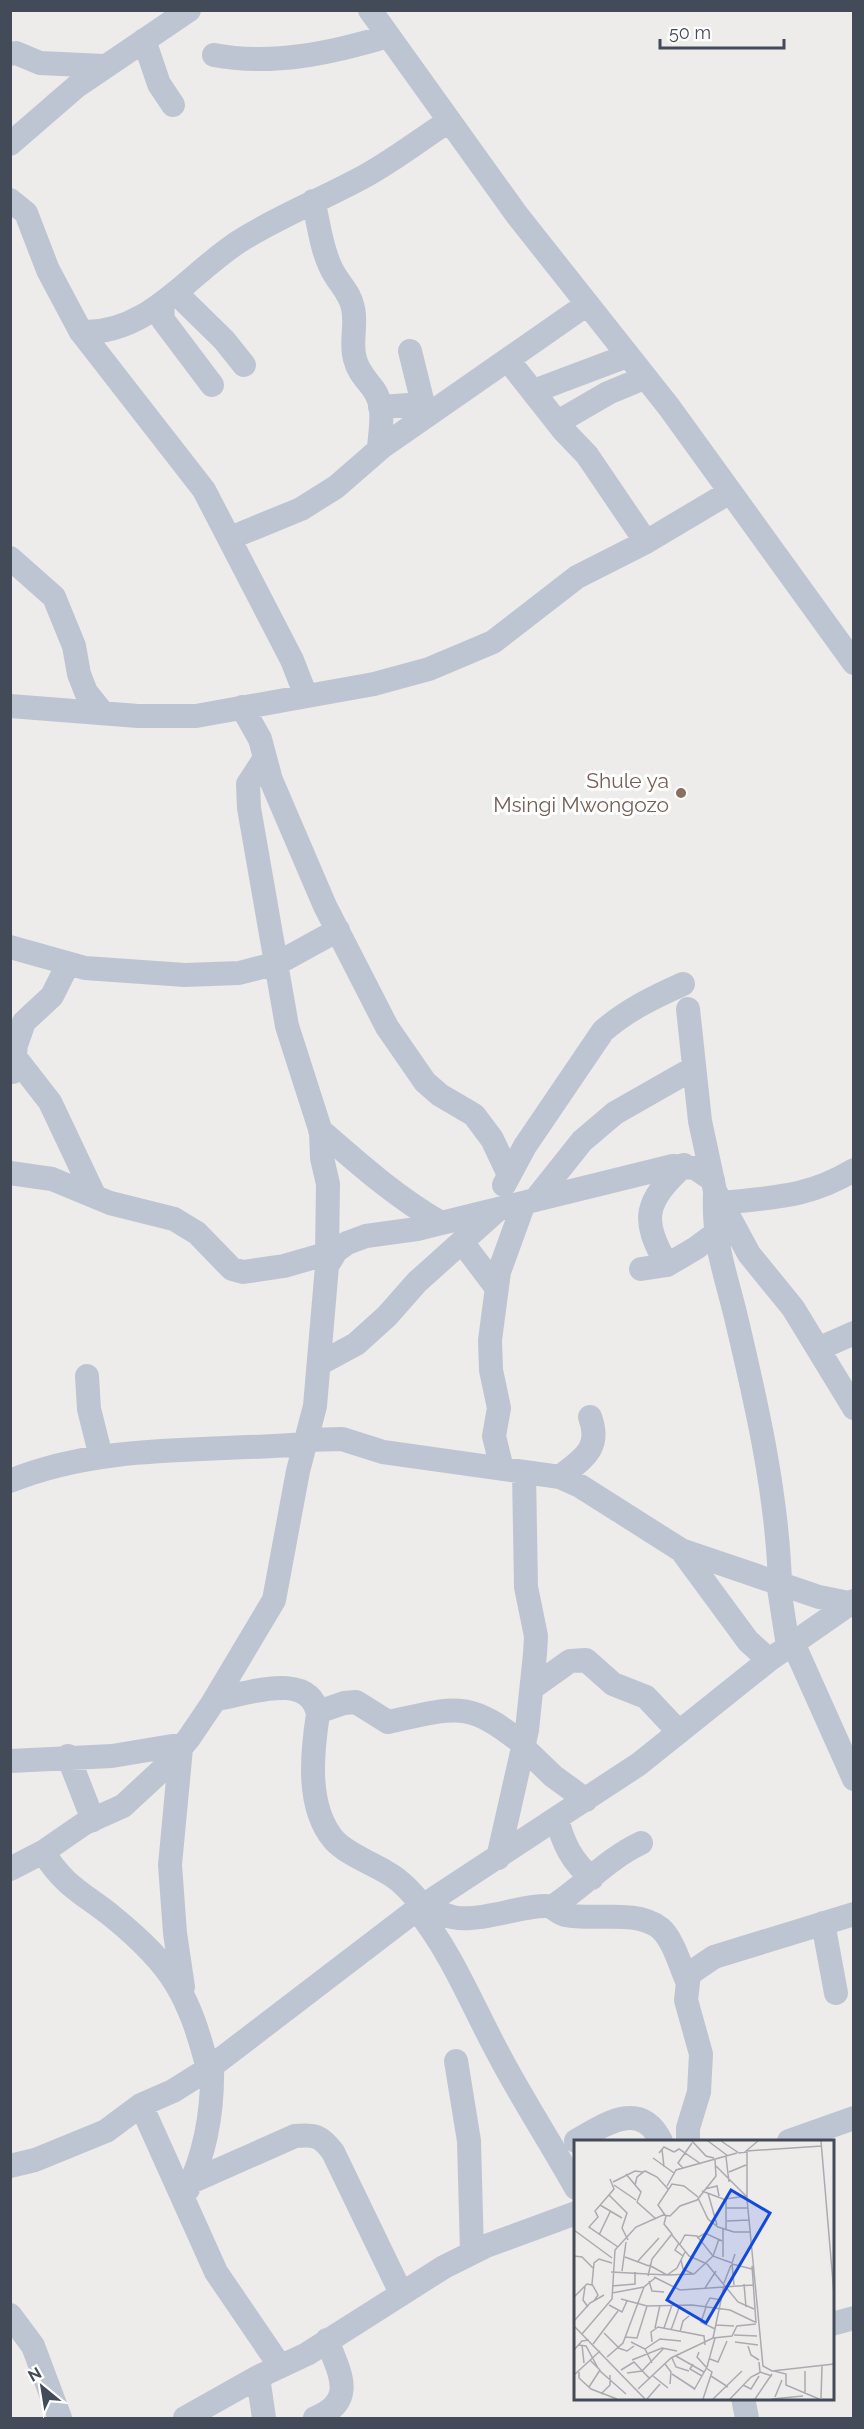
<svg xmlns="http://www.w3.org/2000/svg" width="864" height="2429" viewBox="0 0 864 2429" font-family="Raleway,sans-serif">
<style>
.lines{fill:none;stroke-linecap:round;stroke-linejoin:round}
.minor{stroke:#bec5d2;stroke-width:24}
.education-dot{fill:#8d6e63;stroke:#fff;stroke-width:2}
.labels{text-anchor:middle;stroke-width:6;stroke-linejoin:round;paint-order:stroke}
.education-label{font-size:21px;fill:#785e54;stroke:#fff;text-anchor:end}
.inset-road{fill:none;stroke:#aaabb1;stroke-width:1.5}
.view{fill:#1249e1;fill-opacity:0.15;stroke:#1249e1;stroke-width:3}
.inset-edge{fill:none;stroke:#434b59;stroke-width:3}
</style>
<rect width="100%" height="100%" fill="#eeebeb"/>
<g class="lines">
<!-- minor -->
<path class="minor" d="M 370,10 L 517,215 L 669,407 L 854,663
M 144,40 L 159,84 L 173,105
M 10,54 L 16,53 L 40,63 L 104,66
M 214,55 C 272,66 332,53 388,36
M 10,144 L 77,86 L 189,10
M 10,200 L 26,213 L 48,270 L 81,332 L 204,490 L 292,660 L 306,696
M 313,201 C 319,223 321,248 331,268 C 338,283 350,292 353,308 C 357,326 350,342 355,359 C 358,372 367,380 374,390 C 386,407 380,430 379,449
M 176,293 L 224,340 L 244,365
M 162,304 L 163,320 L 212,385
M 81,332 C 150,335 190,271 243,239 C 282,215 325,198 365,176 C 394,160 421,139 449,121
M 410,351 L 426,416
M 508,360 L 564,431 L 587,455 L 646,542
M 534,391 L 627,356
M 380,407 L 423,404
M 558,422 L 608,393 L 644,378
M 230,538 L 301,509 L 336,487 L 382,447 L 586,305
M 10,558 L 54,597 L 74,646 L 79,674 L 86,692 L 102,712
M 10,706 L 138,716 L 196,716 L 374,684 L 429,669 L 493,642 L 577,577 L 646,542 L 730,492
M 242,707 L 260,739 L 271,780 L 325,906 L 387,1027 L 425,1082 L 440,1095 L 474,1115 L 492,1139 L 509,1175
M 265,758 L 248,784 L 249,808 L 287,1026 L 321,1132 L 322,1158 L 328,1184 L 327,1254
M 10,947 L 85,968 L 185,975 L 239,973 L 278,963 L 338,930
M 688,1009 L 700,1121 L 715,1191 L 749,1254 L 793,1308 L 854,1408
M 15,1057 L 50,1102 L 94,1195
M 13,1072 L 16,1045 L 24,1022 L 52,996 L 68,964
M 320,1130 C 359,1164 396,1197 441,1223
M 10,1173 L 52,1179 L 110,1203 L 174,1219 L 197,1233 L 232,1269 L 243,1272 L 284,1266 L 336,1251
M 504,1185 L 525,1146 L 603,1031 C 627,1010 654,997 683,984
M 715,1193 C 713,1241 724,1269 735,1313 C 756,1401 777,1492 780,1583
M 535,1200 L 582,1141 L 615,1113 L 694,1068
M 722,1203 C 774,1197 807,1198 854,1170
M 462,1242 L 496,1287
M 667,1265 C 640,1218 645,1202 684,1165
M 641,1269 L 667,1265 L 696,1248 L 716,1233
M 818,1349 L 854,1333
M 319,1364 L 356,1344 L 387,1316 L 417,1282 L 495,1212
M 87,1376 L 89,1409 L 101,1457
M 306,1440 L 342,1439 L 383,1452 L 560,1477 L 580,1486 L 681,1550 L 819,1597 L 854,1604
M 502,1469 L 494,1436 L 499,1408 L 491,1370 L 490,1340 L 499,1272 L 524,1203
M 560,1477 C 582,1459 602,1449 590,1417
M 10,1481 C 103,1443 207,1452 305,1444
M 681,1550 L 748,1641 L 769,1660
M 778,1582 L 788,1646
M 793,1643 L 854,1779
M 532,1688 L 570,1661 L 586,1660 L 613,1684 L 646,1697 L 679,1732
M 215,1699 C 246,1695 309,1669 318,1714 C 312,1753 306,1807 334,1840 C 347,1854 369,1862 386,1872 C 401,1880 412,1893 423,1906
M 318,1712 L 344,1703 L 356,1702 L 388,1722 C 455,1708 467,1698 524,1745
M 523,1747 L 553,1776 L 586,1800
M 181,1748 L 170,1865 L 175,1933 L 183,1987
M 68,1756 L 93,1820
M 10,1761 L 112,1756 L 184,1744
M 557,1819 C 563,1843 572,1862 592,1878
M 43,1852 C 65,1887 83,1893 113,1917 C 173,1966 189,1995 208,2069
M 498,1858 L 527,1730 L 535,1654 L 536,1636 L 526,1587 L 524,1472
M 10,1869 L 43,1852 L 85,1823 L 123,1806 L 164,1768 L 189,1738 L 212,1704 L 274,1600 L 298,1471 L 315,1406 L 327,1266 L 336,1251 L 347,1243 L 366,1236 L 417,1229 L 673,1166 L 695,1168 L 713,1180
M 427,1904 C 460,1935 507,1906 546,1906 C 554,1906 558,1914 566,1915 C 595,1921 635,1909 660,1928 C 673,1939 680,1965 687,1981
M 552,1907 C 583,1887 607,1859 641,1843
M 417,1910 C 452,1953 472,2005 498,2053 C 522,2099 551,2143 576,2188
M 823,1923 L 836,1993
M 456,2061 L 469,2141 L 472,2253
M 141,2105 L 216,2272 L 280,2366
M 576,2141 C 606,2124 640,2099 661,2141
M 688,2141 L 688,2128 L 699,2092 L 701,2054 L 686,2000 L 689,1974 L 714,1957 L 854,1914
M 789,2141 L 854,2118
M 10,2166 L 35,2160 L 106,2131 L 141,2105 L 173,2091 L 208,2069 L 412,1913 L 639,1764 L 769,1660 L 854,1601
M 191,2182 L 295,2136 C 315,2134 321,2136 333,2152 L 401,2293
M 188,2189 C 206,2151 213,2108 212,2066
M 10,2315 L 33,2346 L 60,2418
M 832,2324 L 854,2318
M 258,2377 L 264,2418
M 743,2398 L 747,2418
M 185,2418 L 258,2377 L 307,2354 L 444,2267 L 486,2246 L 576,2213
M 315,2418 C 357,2401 340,2374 327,2340"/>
</g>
<!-- markers -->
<circle class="education-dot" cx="681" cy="793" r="6"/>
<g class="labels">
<!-- education labels -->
<g class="education-label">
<text x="669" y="788">Shule ya<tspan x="669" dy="24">Msingi Mwongozo</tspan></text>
</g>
</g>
<!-- overview -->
<g transform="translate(574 2140)">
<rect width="260" height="260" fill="#eeebeb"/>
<path class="inset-road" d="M 118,1 L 132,16 L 140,18M 134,1 L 154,16M 147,1 L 165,13 L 173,12 L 173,59 L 189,226 L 198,231 L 260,224M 184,1 L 172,11 L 248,6M 247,1 L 260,154M 88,9 L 90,27M 100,12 L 105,9 L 127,24M 85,13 L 90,7 L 100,12M 152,17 L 155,42M 79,18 L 100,33M 142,26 L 172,56M 109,28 L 104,23 L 118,3M 155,32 L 172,25M 52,34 L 67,52 L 63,62 L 82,79M 36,39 L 40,49 L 21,71 L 24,77 L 15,87 L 44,107M 39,42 L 61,31 L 69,32M 40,45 L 62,60M 61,45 L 63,37 L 71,31 L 83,37 L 94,49M 93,46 L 102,30 L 163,13M 131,49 L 143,46 L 145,56M 128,51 L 152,60 L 152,90M 134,53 L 143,85M 35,55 L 53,73 L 48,88 L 54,100M 124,58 L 134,79 L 144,87 L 160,92 L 177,92M 151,59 L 173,56M 26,65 L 48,78M 152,68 L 174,68M 91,75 L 84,65 L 98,44 L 110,46 L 124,57M 153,81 L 175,80M 0,90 L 38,118M 25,95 L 36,72M 98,95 L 115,116 L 133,124M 123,98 L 131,93 L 148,101M 105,103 L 101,110 L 109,116M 106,104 L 111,95 L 123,96 L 139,116M 0,116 L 8,117 L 19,128M 139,116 L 145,99M 51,117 L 75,126M 149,117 L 149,89M 107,120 L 109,129 L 119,134M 64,121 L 85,98M 133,124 L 164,162 L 180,169M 158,124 L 178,129M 75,125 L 93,135M 178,126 L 182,183M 48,131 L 52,102M 37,132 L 93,135 L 103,128 L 111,112M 93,135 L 120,134 L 139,116 L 158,123M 74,136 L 78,119 L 98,94 L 90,84 L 92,76M 80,137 L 106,150 L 179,145M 75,141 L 78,151 L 90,152M 150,143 L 157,125M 170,144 L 172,167M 160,145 L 158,123 L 161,114M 38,146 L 61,144 L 61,132M 11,147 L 9,160 L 14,167M 131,148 L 142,131M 38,153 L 70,147M 0,157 L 13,144 L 18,145M 47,159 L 73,166 L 118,165 L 156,170 L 181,182M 20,161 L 24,155 L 18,144 L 20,123 L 25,119 L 38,123M 35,165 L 48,172 L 53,161M 131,167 L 136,158 L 148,160M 132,167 L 127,182 L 141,189M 0,181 L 16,163 L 30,155M 142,185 L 160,186M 0,186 L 71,259M 81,188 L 86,165M 90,188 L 98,165M 97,190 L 106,165M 106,192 L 109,181 L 115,176M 30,193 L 45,208M 8,194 L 38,159 L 41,110 L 62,87 L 89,75 L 96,76 L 106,66 L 123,60 L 142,36 L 141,20M 160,195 L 183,196M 51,197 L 63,198 L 73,166M 139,198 L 150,146M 57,202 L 71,209 L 78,223M 78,202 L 77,192 L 84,187 L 130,196 L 131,205M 161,202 L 184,205M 19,204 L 44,171M 4,205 L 12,206 L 24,228M 8,205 L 10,223M 174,206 L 177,215 L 185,220M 44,208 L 53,211 L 60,206M 71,209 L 86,199 L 107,201M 0,210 L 8,201 L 15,200M 125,212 L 123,217 L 132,227M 102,216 L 130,232M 33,217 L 49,203 L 70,147 L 81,138M 98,218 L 102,227 L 115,231M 136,219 L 144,222 L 153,201M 58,220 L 88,208 L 103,211M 185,222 L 186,232 L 198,236M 91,224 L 97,232 L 96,244M 119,224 L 116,229 L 128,236M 47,230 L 60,222 L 76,239M 26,231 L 52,254M 200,231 L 212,234 L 212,245 L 245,259M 231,231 L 231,254M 5,232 L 5,238 L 17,249 L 43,259M 53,233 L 68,231 L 90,208M 98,234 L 121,249M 0,235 L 26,211M 79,236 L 94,248M 137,236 L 154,247M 169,245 L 177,249 L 185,236M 15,247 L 26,230 L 16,220M 64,249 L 97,218 L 139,198 L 158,196 L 163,186 L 182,184M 120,250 L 133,227 L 141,198M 27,254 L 36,245 L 36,235M 201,257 L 208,240M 247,258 L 248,226M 73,259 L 86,244M 129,259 L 138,232 L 132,228M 139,259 L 168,231M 156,259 L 177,237 L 187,232M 181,259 L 198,234M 198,259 L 229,256"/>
<path class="view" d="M 157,50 L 196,73 L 132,183 L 93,160 Z"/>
<rect width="260" height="260" class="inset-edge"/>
</g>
<!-- border -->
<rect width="864" height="2429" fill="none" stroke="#434b59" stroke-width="24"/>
<!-- north arrow -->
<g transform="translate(42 2387) rotate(330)" stroke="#ffffff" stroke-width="4.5" paint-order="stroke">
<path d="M0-4.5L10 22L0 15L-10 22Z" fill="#434b59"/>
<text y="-9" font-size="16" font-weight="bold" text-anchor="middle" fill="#434b59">N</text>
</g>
<!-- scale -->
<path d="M660 39v9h124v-9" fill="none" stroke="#434b59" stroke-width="3"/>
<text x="669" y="39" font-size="18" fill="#434b59" stroke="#ffffff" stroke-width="4.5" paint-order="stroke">50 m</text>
</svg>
